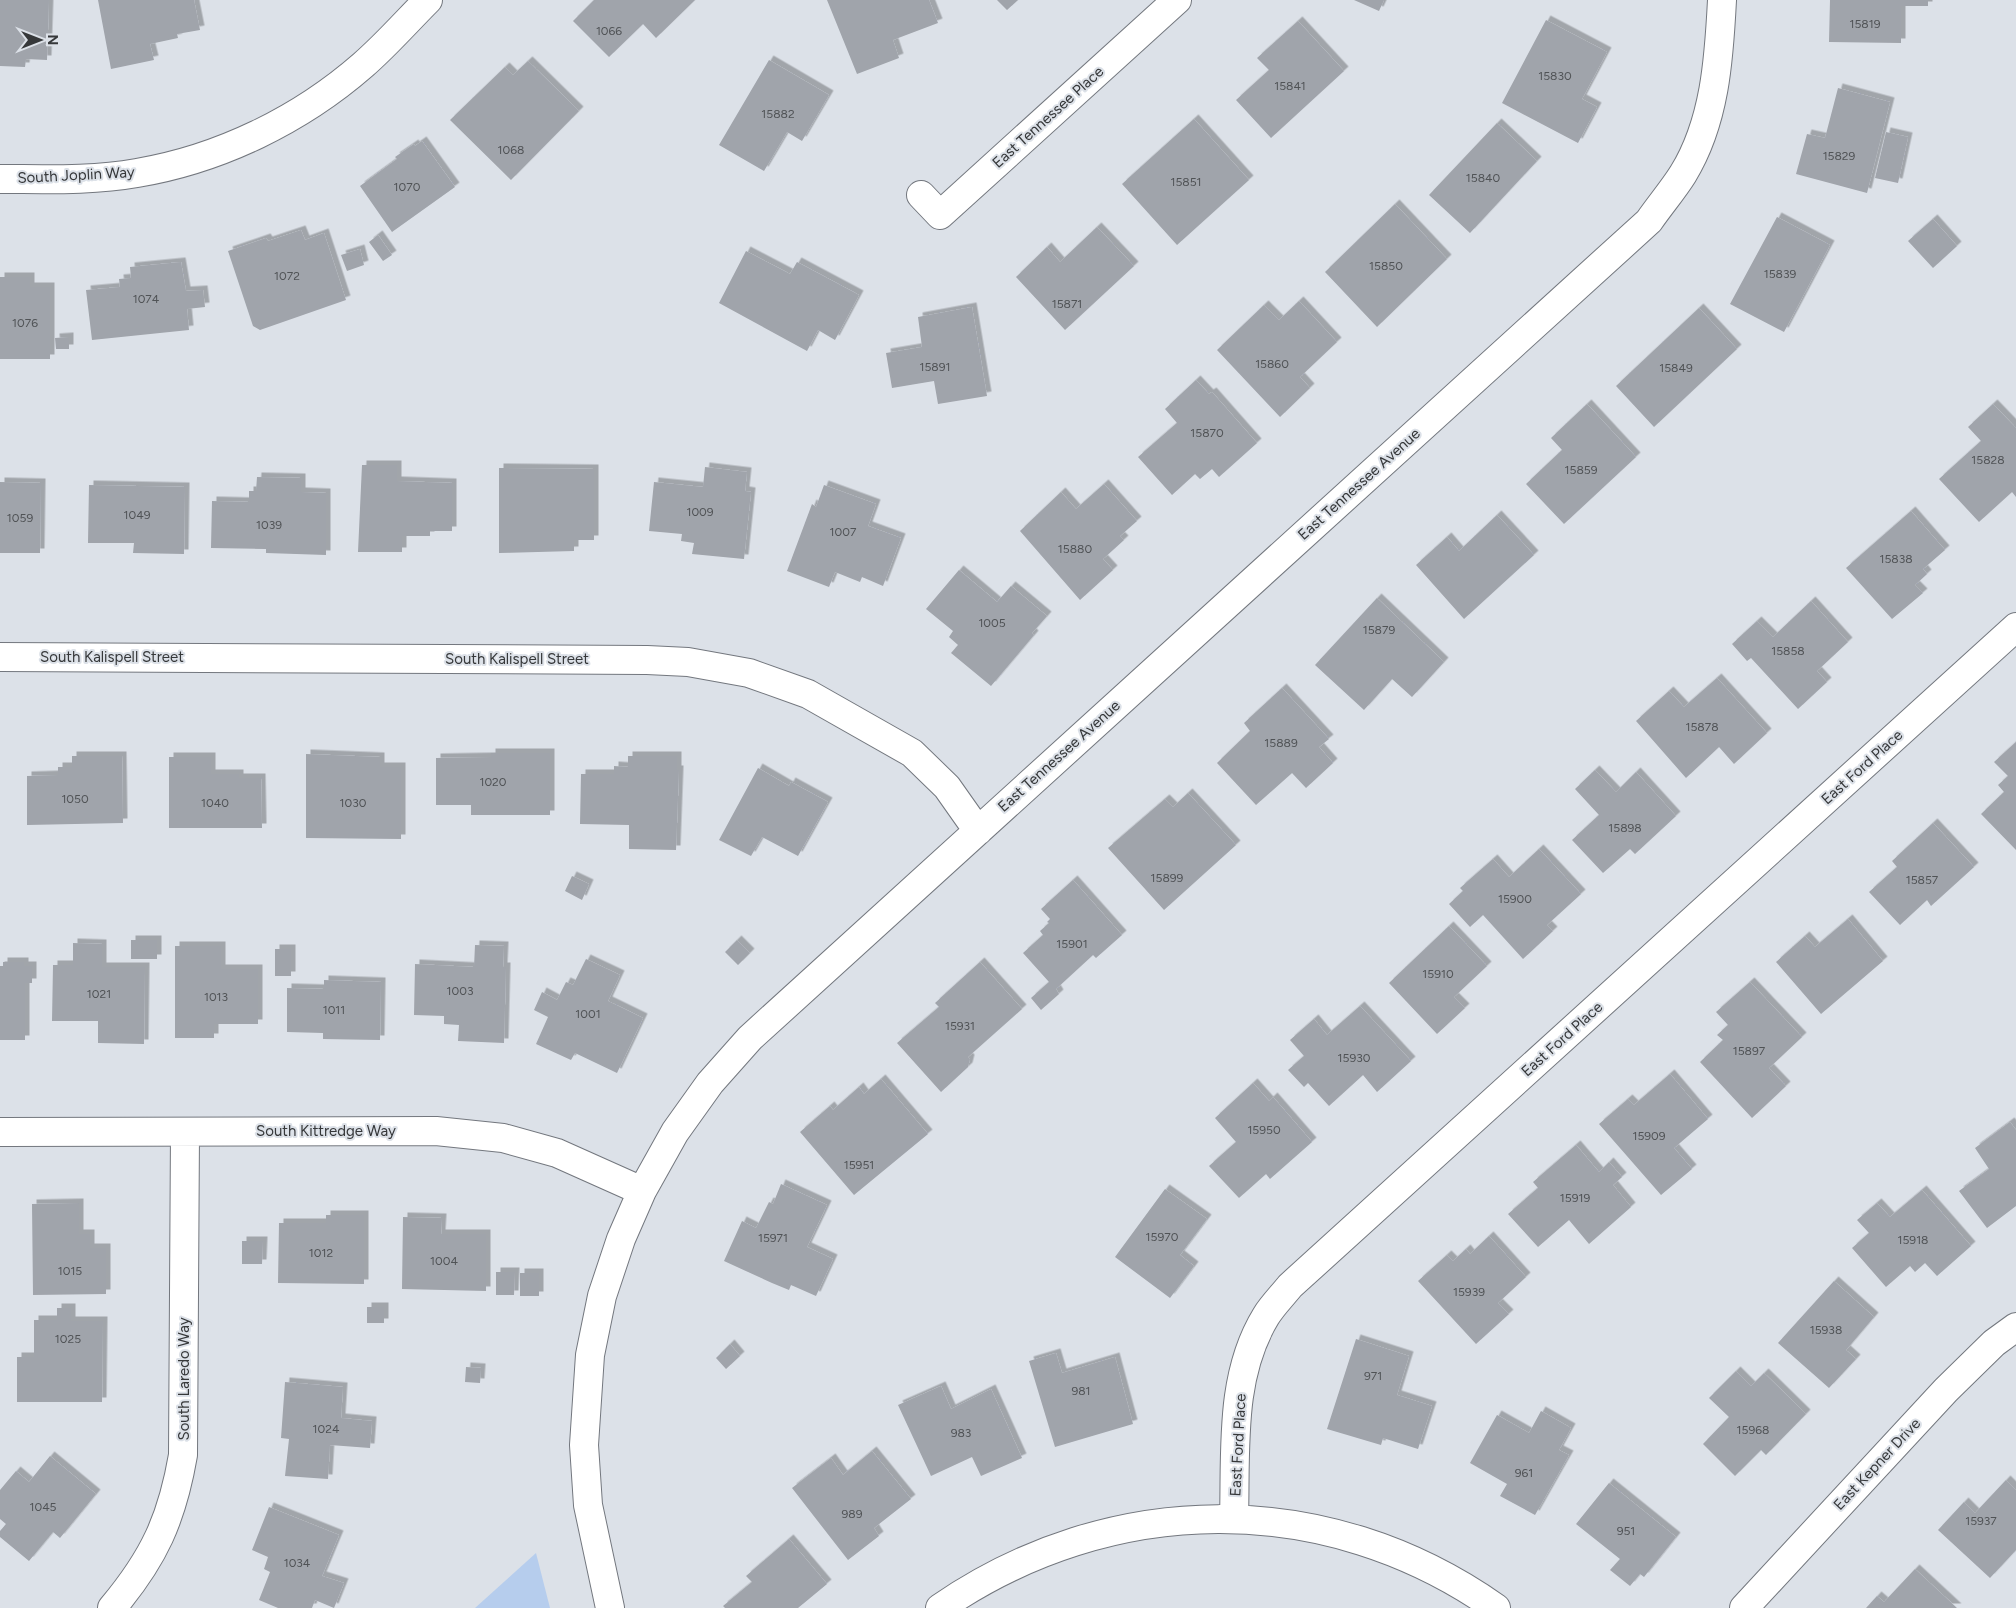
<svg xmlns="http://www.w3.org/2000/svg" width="2016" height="1608" viewBox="0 0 2016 1608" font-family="Figtree,sans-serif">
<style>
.green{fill:#b6cded}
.building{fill:#a0a4ab;filter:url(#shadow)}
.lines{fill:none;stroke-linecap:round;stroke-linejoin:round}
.minor-casing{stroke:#73777e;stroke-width:30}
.minor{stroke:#fff;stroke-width:28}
.labels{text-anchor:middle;stroke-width:4;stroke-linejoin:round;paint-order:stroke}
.number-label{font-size:12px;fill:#505356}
.street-label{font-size:15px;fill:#36383a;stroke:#dce1e8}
</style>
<defs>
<filter id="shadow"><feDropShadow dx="4.5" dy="-4.5" stdDeviation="0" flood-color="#0004"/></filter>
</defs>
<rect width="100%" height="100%" fill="#dce1e8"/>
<!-- green -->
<path class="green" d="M 536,1553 L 550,1608 L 475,1608 Z"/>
<!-- building -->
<path class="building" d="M 0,0 L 49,0 L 47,60 L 26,59 L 25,67 L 0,66 Z
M 98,0 L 194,0 L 200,30 L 177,34 L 178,38 L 150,44 L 154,60 L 111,69 Z
M 594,0 L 695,0 L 656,38 L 643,24 L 609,57 L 573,21 Z
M 827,0 L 929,0 L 938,23 L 893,40 L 899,58 L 857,74 Z
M 997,0 L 1018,0 L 1007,10 Z
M 1354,0 L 1384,0 L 1379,11 Z
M 1830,0 L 1928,0 L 1928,6 L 1901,6 L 1901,43 L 1829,42 Z
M 1546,20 L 1607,52 L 1582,99 L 1597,107 L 1578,143 L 1502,103 Z
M 1298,21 L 1344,71 L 1271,138 L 1236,100 L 1269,70 L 1257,58 Z
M 769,60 L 829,95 L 802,141 L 787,132 L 764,171 L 719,145 Z
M 528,61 L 579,111 L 511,180 L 450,120 L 505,67 L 513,75 Z
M 1838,88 L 1890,102 L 1867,193 L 1796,174 L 1807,134 L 1825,138 Z
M 1194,119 L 1249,180 L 1177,245 L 1122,184 Z
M 1497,123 L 1537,161 L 1470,233 L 1429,195 Z
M 1886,132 L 1908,137 L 1898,183 L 1875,178 Z
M 422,141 L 455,187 L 392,232 L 360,186 L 397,159 L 395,157 L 414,144 L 415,146 Z
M 1395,204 L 1447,259 L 1377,327 L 1325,272 Z
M 1777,217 L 1830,245 L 1784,332 L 1730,304 Z
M 1933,219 L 1957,246 L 1933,268 L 1908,241 Z
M 1097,227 L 1134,266 L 1065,330 L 1016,277 L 1047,247 L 1060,262 Z
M 301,230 L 305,240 L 324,233 L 346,300 L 260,330 L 253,326 L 228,251 L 266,238 L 268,241 Z
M 378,235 L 392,255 L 383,261 L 369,242 Z
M 360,249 L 364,265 L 347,271 L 341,255 Z
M 746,251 L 790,274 L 797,262 L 859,295 L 835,340 L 818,330 L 807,351 L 719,303 Z
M 181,262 L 186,291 L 203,290 L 205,307 L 187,309 L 189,330 L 92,340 L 86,290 L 120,287 L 119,279 L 131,278 L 130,267 Z
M 0,277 L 30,277 L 30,287 L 50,287 L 50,359 L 0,359 Z
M 1299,301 L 1337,342 L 1300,377 L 1310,388 L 1280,417 L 1217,350 L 1264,305 L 1279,320 Z
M 972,307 L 987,396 L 938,404 L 934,381 L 892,388 L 886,353 L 922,347 L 918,317 Z
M 1699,308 L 1737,349 L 1654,427 L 1616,386 Z
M 69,337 L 69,349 L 56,349 L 55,338 Z
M 1196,380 L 1209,394 L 1212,392 L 1257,443 L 1219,477 L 1212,469 L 1200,479 L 1195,474 L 1172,495 L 1138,457 L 1177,423 L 1165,409 Z
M 1587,404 L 1636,457 L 1564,524 L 1526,484 L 1562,450 L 1551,438 Z
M 1993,404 L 2016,428 L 2016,497 L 2012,492 L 1979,522 L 1939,479 L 1981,441 L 1968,427 Z
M 362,465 L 397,465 L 397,481 L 452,483 L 452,531 L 430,531 L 430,536 L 402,536 L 402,552 L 358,552 Z
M 705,467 L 747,472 L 745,491 L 751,492 L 744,559 L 692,554 L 694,543 L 681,541 L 682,534 L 649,531 L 654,482 L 703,487 Z
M 499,468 L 594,469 L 594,540 L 574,540 L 574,551 L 499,553 Z
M 257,477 L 301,478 L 301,492 L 326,493 L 326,555 L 266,553 L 266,549 L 211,548 L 212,501 L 249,502 L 249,491 L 256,491 Z
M 0,482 L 41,483 L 40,553 L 0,553 Z
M 1104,484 L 1137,521 L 1120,536 L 1124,540 L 1103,559 L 1113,570 L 1080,600 L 1020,531 L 1061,492 L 1076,509 Z
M 89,485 L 185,487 L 184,554 L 133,553 L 134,543 L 88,543 Z
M 824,485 L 876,504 L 868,526 L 901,538 L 883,586 L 862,577 L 860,582 L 835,572 L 829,587 L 787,571 L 812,504 L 816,507 Z
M 1911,511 L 1945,550 L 1923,569 L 1927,574 L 1915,585 L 1923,593 L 1892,619 L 1846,568 Z
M 1497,515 L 1534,555 L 1464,619 L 1416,565 L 1447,537 L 1459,551 Z
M 959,570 L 997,602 L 1011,586 L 1047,616 L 1032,633 L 1034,635 L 991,686 L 951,653 L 958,645 L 949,637 L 953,631 L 926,609 Z
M 1377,598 L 1444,662 L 1412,697 L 1392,679 L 1364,710 L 1315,665 Z
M 1811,601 L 1848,642 L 1817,671 L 1827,682 L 1798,709 L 1751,658 L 1747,661 L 1732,644 L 1757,621 L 1773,637 Z
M 1717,678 L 1767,733 L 1734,764 L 1719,747 L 1686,778 L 1636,721 L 1669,691 L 1684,707 Z
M 1282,688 L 1329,739 L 1319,747 L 1333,763 L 1306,788 L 1292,773 L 1256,805 L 1217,763 L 1250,731 L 1244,723 Z
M 2016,742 L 2016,850 L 1981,814 L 2004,792 L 1998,785 L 2008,776 L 1994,762 Z
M 491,753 L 550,753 L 550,815 L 471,815 L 471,805 L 436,805 L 436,758 L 491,757 Z
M 306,754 L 380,757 L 380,767 L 401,767 L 401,839 L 306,838 Z
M 72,756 L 122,756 L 123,823 L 27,825 L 27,776 L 58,775 L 58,767 L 72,767 Z
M 628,756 L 677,756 L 677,770 L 679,770 L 676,850 L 629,849 L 629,825 L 580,824 L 581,774 L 614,774 L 614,766 L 628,767 Z
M 169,757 L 211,757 L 211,774 L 239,774 L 239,778 L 261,778 L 262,828 L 169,828 Z
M 758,768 L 789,786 L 791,782 L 828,802 L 798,856 L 762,837 L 751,856 L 719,840 Z
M 1595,770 L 1616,792 L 1636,772 L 1676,816 L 1635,854 L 1630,849 L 1603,873 L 1572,840 L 1599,815 L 1575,789 Z
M 1188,793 L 1236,845 L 1164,910 L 1108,848 L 1165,799 L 1173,807 Z
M 1933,823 L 1974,867 L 1931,906 L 1927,900 L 1900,925 L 1869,892 L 1897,867 L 1892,861 Z
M 1539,849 L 1581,894 L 1547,925 L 1553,931 L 1523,959 L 1483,915 L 1470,927 L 1449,904 L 1463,891 L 1460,888 L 1493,859 L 1509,877 Z
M 572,876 L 589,884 L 582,900 L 565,891 Z
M 1073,880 L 1122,935 L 1096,958 L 1093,955 L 1056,989 L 1059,994 L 1041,1010 L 1031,998 L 1049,982 L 1023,953 L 1043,935 L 1040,931 L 1049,923 L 1047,922 L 1050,919 L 1041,909 Z
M 1848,919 L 1883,961 L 1821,1014 L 1776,962 L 1805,936 L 1815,947 Z
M 1449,926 L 1487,966 L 1454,997 L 1465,1008 L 1437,1034 L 1389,983 Z
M 131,940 L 157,940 L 157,959 L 131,959 Z
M 737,940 L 750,953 L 738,965 L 725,952 Z
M 73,943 L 102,944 L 102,967 L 145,967 L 144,1044 L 98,1043 L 98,1021 L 52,1021 L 53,965 L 73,965 Z
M 475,945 L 504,946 L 503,967 L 506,967 L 504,1043 L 458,1041 L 459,1025 L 444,1024 L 444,1016 L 414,1015 L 415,964 L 474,967 Z
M 175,946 L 221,946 L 221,969 L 258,969 L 258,1024 L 214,1024 L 214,1038 L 175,1038 Z
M 275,949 L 291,949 L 291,976 L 275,976 Z
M 586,959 L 620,975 L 608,1001 L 643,1018 L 617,1073 L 575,1053 L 571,1060 L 536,1044 L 548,1017 L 534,1010 L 542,992 L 557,1000 L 566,982 L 573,985 Z
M 3,962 L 24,962 L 24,966 L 32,966 L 32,983 L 25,983 L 25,1040 L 0,1040 L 0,966 L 3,966 Z
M 980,962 L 1022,1009 L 968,1057 L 970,1059 L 968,1067 L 941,1092 L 897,1043 L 939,1007 L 935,1003 Z
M 324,980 L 381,982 L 380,1040 L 323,1039 L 323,1033 L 287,1032 L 287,988 L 324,989 Z
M 1750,982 L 1802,1037 L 1769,1068 L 1786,1086 L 1752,1118 L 1700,1062 L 1723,1040 L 1717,1035 L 1728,1025 L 1716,1012 Z
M 1360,1006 L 1411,1061 L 1377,1092 L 1363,1075 L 1329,1106 L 1308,1083 L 1304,1087 L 1288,1070 L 1304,1056 L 1290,1040 L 1314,1019 L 1327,1035 Z
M 1670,1074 L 1708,1119 L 1674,1148 L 1692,1169 L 1661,1195 L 1599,1124 L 1628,1099 L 1634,1105 Z
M 881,1079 L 928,1134 L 854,1195 L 800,1132 L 830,1106 L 833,1110 L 859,1087 L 864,1094 Z
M 1253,1083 L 1269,1101 L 1273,1097 L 1312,1142 L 1270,1179 L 1266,1174 L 1239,1198 L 1209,1166 L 1236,1142 L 1215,1118 Z
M 2010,1122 L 2016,1130 L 2016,1206 L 1987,1228 L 1959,1191 L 1989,1169 L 1975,1148 Z
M 1576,1145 L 1599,1172 L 1609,1162 L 1622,1177 L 1613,1185 L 1631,1207 L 1589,1244 L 1569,1220 L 1538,1247 L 1508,1214 L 1538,1188 L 1533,1182 Z
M 781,1184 L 827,1205 L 807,1247 L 833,1259 L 816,1296 L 791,1285 L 789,1290 L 772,1283 L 724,1261 L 742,1221 L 756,1228 L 769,1202 L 773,1204 Z
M 1165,1189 L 1207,1219 L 1180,1255 L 1194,1266 L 1170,1298 L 1115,1257 Z
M 1922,1190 L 1971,1246 L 1937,1276 L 1925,1263 L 1915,1272 L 1910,1266 L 1886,1287 L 1852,1248 L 1869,1233 L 1857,1220 L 1877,1203 L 1890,1217 Z
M 79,1203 L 79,1234 L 90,1234 L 90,1248 L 106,1248 L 106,1294 L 33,1295 L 32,1204 Z
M 326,1215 L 364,1215 L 364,1284 L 278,1283 L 279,1223 L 326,1223 Z
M 403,1217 L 442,1218 L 441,1234 L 486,1234 L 486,1291 L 402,1289 Z
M 1489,1236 L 1526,1277 L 1498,1303 L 1509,1314 L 1476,1344 L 1418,1281 L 1447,1255 L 1453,1261 L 1466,1249 L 1470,1254 Z
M 242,1241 L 263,1241 L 262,1264 L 242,1264 Z
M 496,1272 L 515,1272 L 514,1295 L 496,1295 Z
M 520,1273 L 539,1273 L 539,1296 L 520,1296 Z
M 1834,1281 L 1874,1317 L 1846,1350 L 1856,1359 L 1829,1388 L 1778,1343 Z
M 367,1307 L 384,1307 L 384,1323 L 367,1323 Z
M 57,1308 L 71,1308 L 71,1321 L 103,1321 L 102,1402 L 17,1402 L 17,1357 L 34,1357 L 34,1320 L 57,1320 Z
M 1356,1339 L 1409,1356 L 1397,1395 L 1432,1406 L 1418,1449 L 1383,1438 L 1381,1445 L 1327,1429 Z
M 730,1344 L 740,1356 L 726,1369 L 716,1358 Z
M 1056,1353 L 1062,1373 L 1115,1357 L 1133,1424 L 1055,1447 L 1029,1361 Z
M 466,1367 L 481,1368 L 480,1383 L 465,1382 Z
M 1736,1371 L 1751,1386 L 1764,1373 L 1806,1414 L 1766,1455 L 1761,1450 L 1735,1476 L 1703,1444 L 1729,1417 L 1709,1398 Z
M 285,1382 L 343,1387 L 341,1418 L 372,1421 L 370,1448 L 330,1445 L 328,1479 L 285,1476 L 289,1439 L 281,1438 Z
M 941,1386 L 951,1409 L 991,1389 L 1022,1458 L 981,1476 L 972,1457 L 931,1476 L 898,1405 Z
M 1541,1411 L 1571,1428 L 1559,1450 L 1569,1455 L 1535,1515 L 1500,1496 L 1507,1484 L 1470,1463 L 1497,1415 L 1529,1433 Z
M 872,1451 L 911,1499 L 874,1528 L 879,1536 L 848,1560 L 792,1488 L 831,1458 L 843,1475 Z
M 50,1456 L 96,1494 L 60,1538 L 53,1532 L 29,1561 L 0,1537 L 0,1531 L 6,1524 L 0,1519 L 0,1490 L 16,1471 L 29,1482 Z
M 2006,1480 L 2016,1490 L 2016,1550 L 1990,1578 L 1938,1530 L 1964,1502 L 1975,1513 Z
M 1609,1483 L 1676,1537 L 1644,1577 L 1640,1574 L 1630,1586 L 1610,1570 L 1620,1559 L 1576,1524 Z
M 269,1507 L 339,1535 L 322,1576 L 344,1583 L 334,1608 L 315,1600 L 312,1608 L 278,1608 L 259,1600 L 270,1572 L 264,1569 L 268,1557 L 252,1550 Z
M 789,1539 L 827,1584 L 798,1608 L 725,1608 L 723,1606 L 752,1582 L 746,1576 Z
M 1915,1569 L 1957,1608 L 1866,1608 L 1877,1596 L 1884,1602 Z"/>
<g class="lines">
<defs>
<path id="minor" d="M 0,179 C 45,179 92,181 137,173 C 220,159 300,120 363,65 C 386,45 407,21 428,0
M 921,195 L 940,215 L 1177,0
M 0,657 L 647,660 L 688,662 L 749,673 L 808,694 L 912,753 L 947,787 L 978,831
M 0,1132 L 436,1131 L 503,1138 L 557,1153 L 642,1191
M 1234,1519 C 1236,1451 1229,1376 1266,1316 C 1272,1306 1282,1296 1290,1286 L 2016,627
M 112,1608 C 154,1558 172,1519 183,1455 L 185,1132
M 610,1608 L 588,1505 L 584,1445 L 590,1355 L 602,1296 L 621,1239 L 642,1191 L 675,1132 L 710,1083 L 750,1038 L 1649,221 C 1660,205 1673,190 1683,174 C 1715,122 1719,59 1722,0
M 940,1608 C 1110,1491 1326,1488 1496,1608
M 1744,1608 L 1946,1390 L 1994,1343 L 2016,1327"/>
</defs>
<!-- minor casing -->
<use href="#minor" class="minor-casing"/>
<!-- minor -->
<use href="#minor" class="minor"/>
</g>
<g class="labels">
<!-- number labels -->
<g class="number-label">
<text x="1865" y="28">15819</text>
<text x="609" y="35">1066</text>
<text x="1555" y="80">15830</text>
<text x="1290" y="90">15841</text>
<text x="778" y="118">15882</text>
<text x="511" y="154">1068</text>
<text x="1839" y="160">15829</text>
<text x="1483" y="182">15840</text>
<text x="1186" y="186">15851</text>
<text x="407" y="191">1070</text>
<text x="1386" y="270">15850</text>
<text x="1780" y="278">15839</text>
<text x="287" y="280">1072</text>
<text x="146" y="303">1074</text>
<text x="1067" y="308">15871</text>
<text x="25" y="327">1076</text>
<text x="1272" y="368">15860</text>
<text x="935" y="371">15891</text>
<text x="1676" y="372">15849</text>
<text x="1207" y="437">15870</text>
<text x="1988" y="464">15828</text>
<text x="1581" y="474">15859</text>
<text x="700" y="516">1009</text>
<text x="137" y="519">1049</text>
<text x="20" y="522">1059</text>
<text x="269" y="529">1039</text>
<text x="843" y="536">1007</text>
<text x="1075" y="553">15880</text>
<text x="1896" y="563">15838</text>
<text x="992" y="627">1005</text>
<text x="1379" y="634">15879</text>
<text x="1788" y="655">15858</text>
<text x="1702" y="731">15878</text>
<text x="1281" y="747">15889</text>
<text x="493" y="786">1020</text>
<text x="75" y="803">1050</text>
<text x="215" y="807">1040</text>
<text x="353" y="807">1030</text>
<text x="1625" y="832">15898</text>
<text x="1167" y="882">15899</text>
<text x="1922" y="884">15857</text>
<text x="1515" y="903">15900</text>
<text x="1072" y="948">15901</text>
<text x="1438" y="978">15910</text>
<text x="460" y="995">1003</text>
<text x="99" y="998">1021</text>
<text x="216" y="1001">1013</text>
<text x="334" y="1014">1011</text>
<text x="588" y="1018">1001</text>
<text x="960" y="1030">15931</text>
<text x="1749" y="1055">15897</text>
<text x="1354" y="1062">15930</text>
<text x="1264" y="1134">15950</text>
<text x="1649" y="1140">15909</text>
<text x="859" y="1169">15951</text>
<text x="1575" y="1202">15919</text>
<text x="1162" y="1241">15970</text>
<text x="773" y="1242">15971</text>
<text x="1913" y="1244">15918</text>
<text x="321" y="1257">1012</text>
<text x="444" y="1265">1004</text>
<text x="70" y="1275">1015</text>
<text x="1469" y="1296">15939</text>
<text x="1826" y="1334">15938</text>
<text x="68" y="1343">1025</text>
<text x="1373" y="1380">971</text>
<text x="1081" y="1395">981</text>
<text x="326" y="1433">1024</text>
<text x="1753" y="1434">15968</text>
<text x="961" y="1437">983</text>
<text x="1524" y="1477">961</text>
<text x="43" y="1511">1045</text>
<text x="852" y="1518">989</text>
<text x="1981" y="1525">15937</text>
<text x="1626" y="1535">951</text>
<text x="297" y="1567">1034</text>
</g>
<!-- street labels -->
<g class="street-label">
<text transform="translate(1048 117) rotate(-42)" y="5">East Tennessee Place</text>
<text transform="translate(76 175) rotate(-3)" y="5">South Joplin Way</text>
<text transform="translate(1359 484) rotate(-42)" y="5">East Tennessee Avenue</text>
<text x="112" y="662">South Kalispell Street</text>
<text x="517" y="664">South Kalispell Street</text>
<text transform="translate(1059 756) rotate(-42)" y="5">East Tennessee Avenue</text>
<text transform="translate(1862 767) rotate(-42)" y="5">East Ford Place</text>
<text transform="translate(1562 1039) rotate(-42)" y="5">East Ford Place</text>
<text x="326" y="1136">South Kittredge Way</text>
<text transform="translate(184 1379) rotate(-90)" y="5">South Laredo Way</text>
<text transform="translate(1238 1445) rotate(-87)" y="5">East Ford Place</text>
<text transform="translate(1877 1464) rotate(-47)" y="5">East Kepner Drive</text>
</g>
</g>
<!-- north arrow -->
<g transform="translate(40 40) rotate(90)" stroke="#dce1e8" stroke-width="4" paint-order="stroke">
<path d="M0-4L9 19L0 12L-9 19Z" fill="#36383a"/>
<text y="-8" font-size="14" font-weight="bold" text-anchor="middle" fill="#36383a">N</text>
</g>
</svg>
